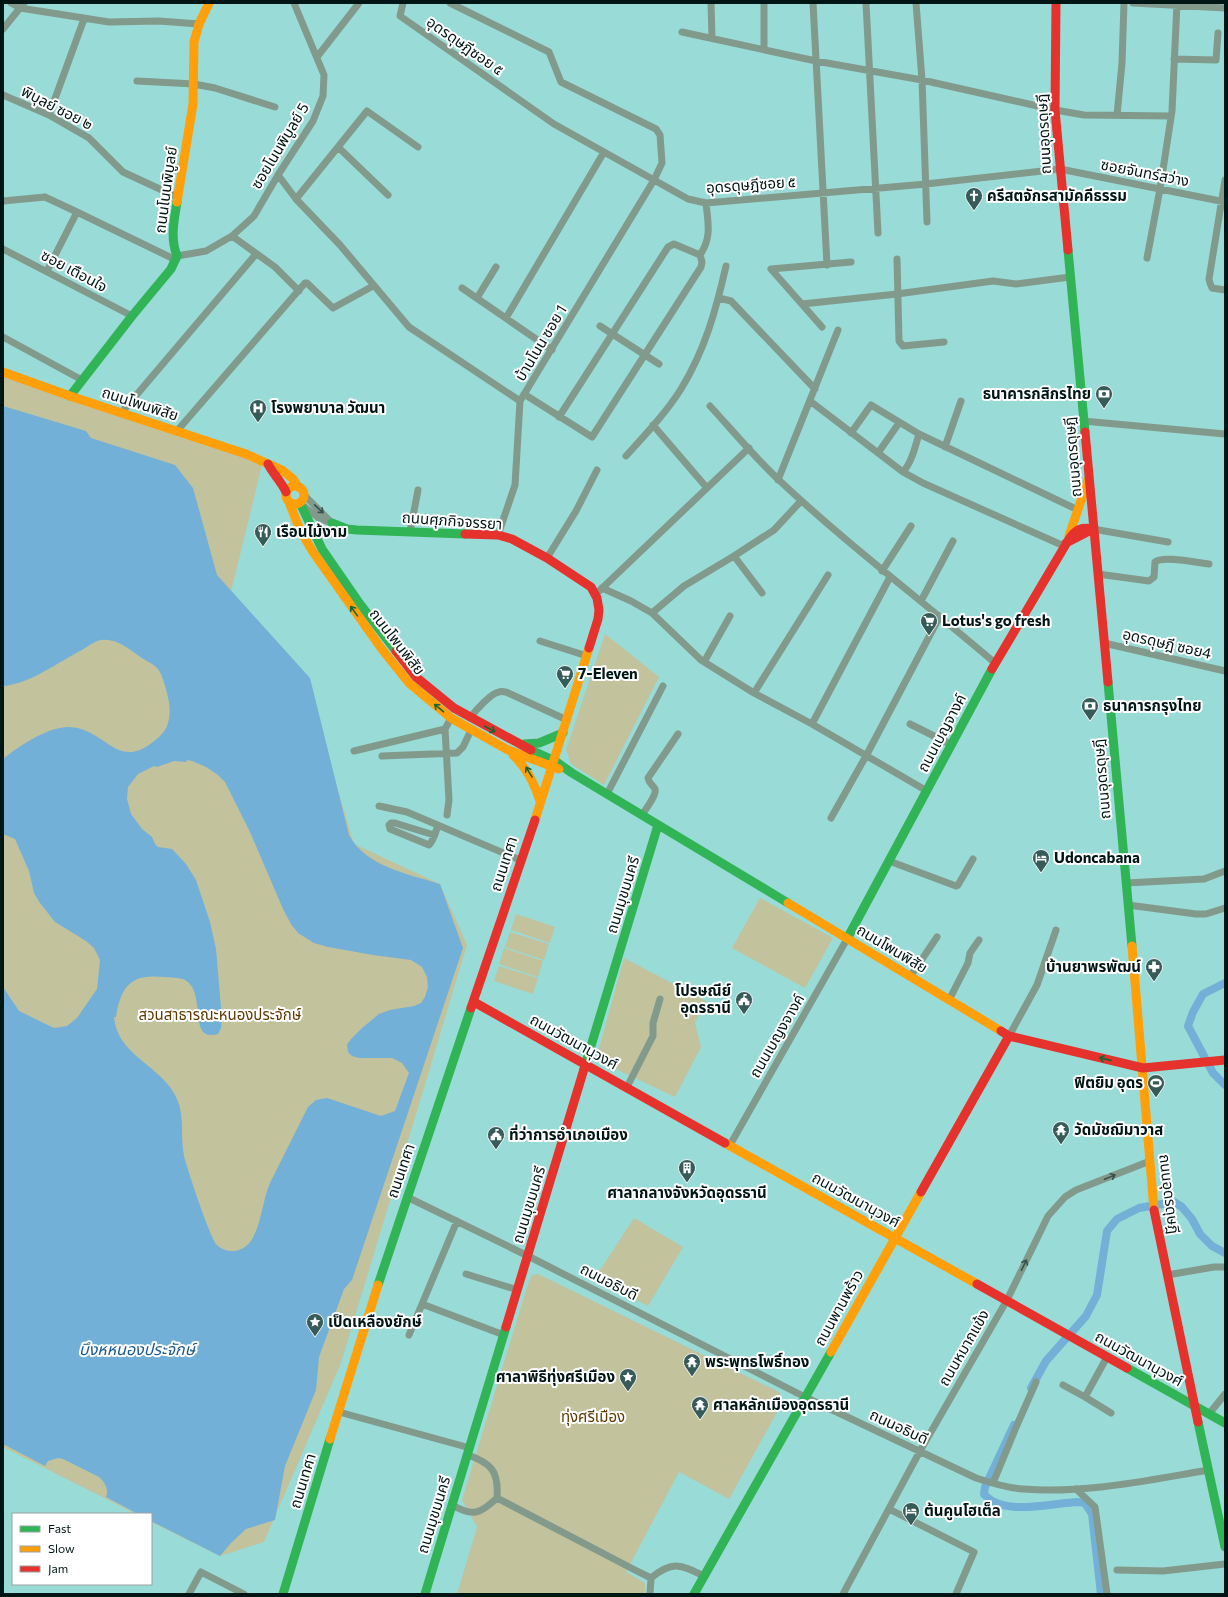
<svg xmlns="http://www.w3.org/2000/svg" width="1228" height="1597" viewBox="0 0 1228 1597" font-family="Commissioner,'Noto Sans Thai',sans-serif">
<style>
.green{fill:#c2c29d}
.water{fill:#72b0d8;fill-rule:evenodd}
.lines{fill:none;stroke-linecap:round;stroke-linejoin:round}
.canal{stroke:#72b0d8;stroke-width:8}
.street{stroke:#829a8c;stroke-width:7}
.fast{stroke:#30b455;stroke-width:9}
.slow{stroke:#ff9f0a;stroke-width:9}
.jam{stroke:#e5322d;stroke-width:9}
.oneway{stroke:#3a514b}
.oneway2{stroke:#186535}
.labels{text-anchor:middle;stroke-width:4;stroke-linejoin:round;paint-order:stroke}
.street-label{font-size:15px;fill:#001615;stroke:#fff}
.poi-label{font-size:15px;font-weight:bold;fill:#001615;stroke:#fff;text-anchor:start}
.park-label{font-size:15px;fill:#5f3a01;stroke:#fff}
.water-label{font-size:16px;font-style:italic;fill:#185991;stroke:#fff}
</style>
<rect width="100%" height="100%" fill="#99dbd6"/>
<!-- green -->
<path class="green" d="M 3,377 L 263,461 L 231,592 L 302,670 L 354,844 L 440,884 L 467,945 L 341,1363 L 264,1542 L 220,1556 L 151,1522 L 151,1514 L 136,1514 L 3,1447 Z
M 605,634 L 659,677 L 604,785 L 571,764 L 566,750 Z
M 760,898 L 833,938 L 805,988 L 732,948 Z
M 516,914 L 555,927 L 550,943 L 511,930 Z
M 510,932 L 549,944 L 544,960 L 505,947 Z
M 504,948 L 543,961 L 538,977 L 499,964 Z
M 624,958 L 706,1001 L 695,1023 L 701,1047 L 675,1097 L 605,1064 L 598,1052 Z
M 499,966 L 538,978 L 533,994 L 494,981 Z
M 634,1218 L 683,1247 L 648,1306 L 595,1278 Z
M 538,1274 L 779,1392 L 782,1399 L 781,1405 L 729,1499 L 679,1472 L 626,1572 L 645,1583 L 645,1590 L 643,1594 L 457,1594 L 477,1527 L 462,1500 L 529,1281 L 532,1275 Z"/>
<!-- water -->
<path class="water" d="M 3,406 L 86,431 L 91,438 L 175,465 L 193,488 L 217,575 L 310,678 L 349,835 C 366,867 409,874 440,884 L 463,948 L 352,1280 L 344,1289 L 319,1357 L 316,1390 L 285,1466 L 275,1520 L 246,1529 L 231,1543 L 220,1556 L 151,1521 L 151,1514 L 138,1514 L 106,1497 C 109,1490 105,1482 99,1477 L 63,1459 L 58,1458 L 48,1461 L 45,1466 L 3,1444 L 3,987 L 19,1011 L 54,1028 L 67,1026 L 77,1018 L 97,989 L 100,960 L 94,948 L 86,941 L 55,922 L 40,903 L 34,893 L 29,871 L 15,839 L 3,834 L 3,759 C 19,746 46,728 67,727 C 108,727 116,776 159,737 C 172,726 171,708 167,693 C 165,685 162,673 157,668 C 152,663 144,660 139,656 C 128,648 116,638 101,640 C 95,641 87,647 82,650 C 58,662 30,684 3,686 ZM 187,760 L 192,761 L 206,767 L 218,775 L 225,782 L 250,832 L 283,909 L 291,924 L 298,933 L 314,943 L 328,947 L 373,955 L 411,960 L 422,967 L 427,977 L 428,987 L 425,997 L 421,1003 L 414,1006 L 390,1010 L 379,1014 L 362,1028 L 350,1040 L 347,1045 L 348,1052 L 352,1056 L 359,1058 L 392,1058 L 402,1063 L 409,1073 L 395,1111 L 381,1116 L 327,1098 L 316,1100 L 308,1107 L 270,1183 C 262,1202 262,1223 251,1241 C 243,1252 227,1255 217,1245 C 210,1238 187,1168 184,1156 C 180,1137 185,1117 177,1099 C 163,1066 117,1056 114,1017 L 116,1017 C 118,1004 122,987 134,981 C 141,976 155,976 164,977 C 170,978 179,977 185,980 C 208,993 186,1043 218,1034 L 221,1028 L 222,1019 L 216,949 L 210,922 L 196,880 L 186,864 L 172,849 L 158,847 L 155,844 L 152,837 L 142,829 L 131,814 L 127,799 L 128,787 L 138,774 L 154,766 L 157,767 L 174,761 L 186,762 Z"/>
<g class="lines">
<!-- canal -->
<path class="canal" d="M 1225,983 L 1203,994 L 1193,1012 L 1188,1026 L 1213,1073 L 1225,1085
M 1031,1388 L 1046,1361 L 1086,1316 L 1097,1295 L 1107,1231 L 1117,1219 L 1139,1208 L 1174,1202 L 1182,1207 L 1192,1219 L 1200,1234 L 1212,1246 L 1225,1253
M 1014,1425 L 985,1487 L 984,1494 C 1003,1517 1051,1503 1078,1502 L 1085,1503 L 1092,1514 L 1101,1594"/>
<!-- street -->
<path class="street" d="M 11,3 L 20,8 L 109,22 L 159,21 L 199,24
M 403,3 L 400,16 L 554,124 L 688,199 L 706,203 L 926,184 L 1060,169 L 1225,202
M 450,3 L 549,52 L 561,82 L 656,129 L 660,135 L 662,163 L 654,180 L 520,401 L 515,485 L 498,535
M 711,3 L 712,38
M 764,3 L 764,49
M 813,3 L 827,265
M 866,3 L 878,233
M 916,3 L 922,80 L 927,222
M 1133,3 L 1225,8
M 3,29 L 24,3
M 682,32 L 816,61 L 922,80 L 1055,110 L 1084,115 L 1171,116
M 317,57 L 359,3
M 1174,59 L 1216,60 L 1218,33
M 137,81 L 194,84 L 215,88 L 275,107
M 3,95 L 49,115 L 89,138 L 123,172 L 177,197
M 49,115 L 84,19
M 1117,115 L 1122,63 L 1124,3
M 338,147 L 388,195
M 278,175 L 296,199 L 340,245 L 409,327 L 520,401
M 1225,180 L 1209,279 L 1210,283 L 1212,288 L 1225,290
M 296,199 L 367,111 L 418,147
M 3,201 L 45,197 L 77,212 L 176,260
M 232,236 L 275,267 L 299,291
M 3,249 L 132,316
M 177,256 L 206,251 L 232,236 L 254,216 L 278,175 L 313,121 L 323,96 L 324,75 L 294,3
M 1147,258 L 1160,189 L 1172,111 L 1177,3
M 897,259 L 899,341 L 903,346 L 944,342
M 47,271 L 77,212
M 462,288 L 552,350
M 477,298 L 496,267
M 719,298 L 731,301 L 815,389
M 802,304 L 897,294 L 993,281 L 1016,284 L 1070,277
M 506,318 L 604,152
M 600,326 L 659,364
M 822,327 L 771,269 L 851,262
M 3,337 L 82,380
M 524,394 L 592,437 L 701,267 L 702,262 L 700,255 C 712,237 708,224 706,203
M 810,401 L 903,472 L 923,483 L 1064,546
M 710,406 C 733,431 755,458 780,481 C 849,546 924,602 995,663
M 122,412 L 256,254
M 559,417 L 668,247 L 674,244 L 700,255
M 1083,421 L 1225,434
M 653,425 L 707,488 L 749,448
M 177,431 L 305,283 L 307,283 L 333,308 L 373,286
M 851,433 L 871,405 L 919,434 L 1078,510
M 945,447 L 961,401
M 878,453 L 899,423
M 626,456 C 645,435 666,413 681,389 C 705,350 716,310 726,266
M 903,472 C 912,462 915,447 919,434
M 778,480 L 838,330
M 304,495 L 332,523
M 801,501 L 774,530 L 734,556 L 684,586 L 652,613 L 701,660 L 754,693 L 812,724 L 927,791
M 302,505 L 320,519 L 332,523
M 1093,529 L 1168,542
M 410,532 L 418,490
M 734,556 L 762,593
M 547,558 L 576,511 L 597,470
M 882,571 L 911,526
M 1098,574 L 1149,581 L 1154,577 L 1155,562 C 1163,555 1198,563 1209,564
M 602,588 L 631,601 L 652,613
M 596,594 L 707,488
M 921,601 L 953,541
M 540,641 L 587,656
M 1104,643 L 1225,671
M 704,662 L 730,616
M 754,693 L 828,575
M 470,718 C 475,711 491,693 499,692 C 501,691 504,692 506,692 L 567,720
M 812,724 L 890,577
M 910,724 L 952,745
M 445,729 L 449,800 L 447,815
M 354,751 L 445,729 L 451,718
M 382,756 L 457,753 L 463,747 L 471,730
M 607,794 L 663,686
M 379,806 L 407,812 L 520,860
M 642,815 C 645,810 657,795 655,789 C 653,785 649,784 648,778 L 678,734
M 831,818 L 866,756 L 940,616
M 434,835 L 395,823 L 391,823 L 389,825 L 390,829 L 429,845 C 434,840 436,831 438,825
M 889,861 L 956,886 L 958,885 L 973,859
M 1126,883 L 1204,879 L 1225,871
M 1128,905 L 1196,914 L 1206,914 L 1225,908
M 910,977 L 937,937
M 949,1000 L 968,963 L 970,953 L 979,940
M 1009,1036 L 1037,985 L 1056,930
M 627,1087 L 653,1036 L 653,1023 L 660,999
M 730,1145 L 847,939
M 407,1197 L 528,1256 L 805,1397 L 976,1478 C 991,1483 1007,1488 1023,1489 C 1085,1494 1148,1480 1209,1470
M 466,1274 L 518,1290
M 1167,1275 L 1214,1267 L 1225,1267
M 422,1304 L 504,1335
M 409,1335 L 457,1221
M 1107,1357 L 1085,1397 L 1111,1413
M 1063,1385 L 1085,1397
M 339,1412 L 470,1448
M 1209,1414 L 1225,1394
M 468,1455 C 491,1463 499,1471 497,1498 L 633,1569 L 651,1578 C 673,1560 681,1565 704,1576
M 993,1483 L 1017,1425 L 1036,1382
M 1076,1489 L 1095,1507 L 1107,1594
M 452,1505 C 473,1517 480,1514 497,1498
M 889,1509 L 974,1552 L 956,1594
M 1117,1570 L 1163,1571 L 1225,1564
M 189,1594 L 201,1572 L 244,1594
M 650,1594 L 651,1578
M 843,1594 L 920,1451 L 1007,1300 L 1048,1216 L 1065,1197 L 1076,1190 L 1150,1161"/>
<!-- fast -->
<path class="fast" d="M 1068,250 L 1085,432
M 70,396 L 132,316 L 171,269 L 177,256 C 170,238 174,221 177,202
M 300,503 L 322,549 L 360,604 L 396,651
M 332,523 L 347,529 L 357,530 L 465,534
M 1108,682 L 1132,946
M 524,744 L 539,743 L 563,733
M 531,750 L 555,761 L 572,773 L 788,903
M 847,939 L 992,669
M 584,1069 L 658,825
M 378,1285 L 471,1008
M 1127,1368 L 1225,1423
M 1198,1422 L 1225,1547
M 283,1594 L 330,1439
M 425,1594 L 506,1327
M 694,1594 L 831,1352"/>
<!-- slow -->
<path class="slow" d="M 177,202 L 193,104 L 194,42 L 199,24 L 209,3
M 3,372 L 70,396 L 246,454 L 282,470 L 293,479 L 298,487
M286 495a9 9 0 1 1 18 0a9 9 0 1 1-18 0Z
M 289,502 L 300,530 L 313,552 L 381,648 L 409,683 L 451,718 L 508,750 L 559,769
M 1069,536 L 1088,480
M 513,755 C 527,768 534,783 540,801
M 535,820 L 589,648
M 788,903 L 1001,1031
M 1132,946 L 1154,1210
M 725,1143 L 977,1284
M 831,1352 L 921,1192
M 330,1439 L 378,1285"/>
<!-- jam -->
<path class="jam" d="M 1056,3 L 1055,110 L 1068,250
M 1085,432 L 1108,682
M 268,464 C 273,474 281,481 286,492
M 465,534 L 498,535 L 512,539 L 547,558 L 591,587 L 597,598 L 599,610 L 598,619 L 589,648
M 1066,543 L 1093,529
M 396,651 L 416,677 L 454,708 L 531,750
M 992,669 L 1069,539 C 1076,529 1082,527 1093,529
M 474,1002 L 725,1143
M 471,1008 L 535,820
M 1001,1031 L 1009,1036 L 1143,1068 L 1225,1060
M 921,1192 L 1009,1036
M 1154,1210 L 1198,1422
M 977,1284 L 1127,1368
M 506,1327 L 584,1069"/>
</g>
<!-- one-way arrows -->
<defs><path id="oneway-shaft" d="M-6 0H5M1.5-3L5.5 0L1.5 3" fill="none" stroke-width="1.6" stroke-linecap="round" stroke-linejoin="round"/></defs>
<g class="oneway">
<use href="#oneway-shaft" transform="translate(319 509) rotate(43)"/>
<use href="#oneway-shaft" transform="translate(1110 1177) rotate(-22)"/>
<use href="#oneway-shaft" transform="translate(1024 1265) rotate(-64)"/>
</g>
<g class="oneway2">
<use href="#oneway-shaft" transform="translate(354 611) rotate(-126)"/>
<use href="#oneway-shaft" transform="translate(439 708) rotate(-140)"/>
<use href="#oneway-shaft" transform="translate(490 729) rotate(28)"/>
<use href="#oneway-shaft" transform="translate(529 772) rotate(-121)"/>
<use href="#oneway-shaft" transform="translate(1105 1059) rotate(-167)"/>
</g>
<!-- icons -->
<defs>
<symbol id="church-pin" viewBox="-11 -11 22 30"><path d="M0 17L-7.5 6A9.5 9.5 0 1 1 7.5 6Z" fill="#365b59" stroke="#fff"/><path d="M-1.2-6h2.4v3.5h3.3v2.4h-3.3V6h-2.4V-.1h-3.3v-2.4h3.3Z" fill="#fff"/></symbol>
<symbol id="bank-pin" viewBox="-11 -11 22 30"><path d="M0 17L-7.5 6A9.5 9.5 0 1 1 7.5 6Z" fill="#365b59" stroke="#fff"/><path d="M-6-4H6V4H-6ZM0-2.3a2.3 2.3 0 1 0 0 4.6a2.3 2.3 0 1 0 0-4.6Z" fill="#fff"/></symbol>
<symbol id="hospital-pin" viewBox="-11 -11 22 30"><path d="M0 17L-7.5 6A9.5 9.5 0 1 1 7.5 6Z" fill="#365b59" stroke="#fff"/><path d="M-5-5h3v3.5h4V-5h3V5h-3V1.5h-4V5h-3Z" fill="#fff"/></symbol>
<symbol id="restaurant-pin" viewBox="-11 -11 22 30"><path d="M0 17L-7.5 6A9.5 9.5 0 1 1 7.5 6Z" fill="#365b59" stroke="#fff"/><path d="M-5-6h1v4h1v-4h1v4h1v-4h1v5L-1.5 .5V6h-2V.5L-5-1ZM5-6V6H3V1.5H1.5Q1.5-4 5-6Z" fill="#fff"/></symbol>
<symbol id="supermarket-pin" viewBox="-11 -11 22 30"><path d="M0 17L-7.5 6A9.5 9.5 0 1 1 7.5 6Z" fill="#365b59" stroke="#fff"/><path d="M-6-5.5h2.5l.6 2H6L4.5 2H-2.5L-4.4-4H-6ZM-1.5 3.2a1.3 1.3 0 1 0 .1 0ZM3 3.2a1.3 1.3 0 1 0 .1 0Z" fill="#fff"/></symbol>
<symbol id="hotel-pin" viewBox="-11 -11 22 30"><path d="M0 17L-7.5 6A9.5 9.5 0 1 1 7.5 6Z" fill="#365b59" stroke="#fff"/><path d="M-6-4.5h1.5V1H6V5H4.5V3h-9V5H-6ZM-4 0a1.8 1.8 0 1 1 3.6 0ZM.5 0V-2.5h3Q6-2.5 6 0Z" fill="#fff"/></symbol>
<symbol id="pharmacy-pin" viewBox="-11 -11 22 30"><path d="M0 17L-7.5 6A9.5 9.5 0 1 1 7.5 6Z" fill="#365b59" stroke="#fff"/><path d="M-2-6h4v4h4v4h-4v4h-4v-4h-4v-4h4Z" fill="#fff"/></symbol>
<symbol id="civic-pin" viewBox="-11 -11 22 30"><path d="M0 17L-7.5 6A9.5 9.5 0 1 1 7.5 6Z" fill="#365b59" stroke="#fff"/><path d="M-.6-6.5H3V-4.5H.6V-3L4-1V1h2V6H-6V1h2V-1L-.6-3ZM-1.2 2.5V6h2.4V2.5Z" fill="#fff"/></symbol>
<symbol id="stadium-pin" viewBox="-11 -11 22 30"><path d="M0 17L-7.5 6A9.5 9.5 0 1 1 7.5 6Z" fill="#365b59" stroke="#fff"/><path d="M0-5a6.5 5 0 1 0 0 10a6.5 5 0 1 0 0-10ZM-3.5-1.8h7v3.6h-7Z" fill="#fff"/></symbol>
<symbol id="temple-pin" viewBox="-11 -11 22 30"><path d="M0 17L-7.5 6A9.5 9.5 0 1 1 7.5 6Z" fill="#365b59" stroke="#fff"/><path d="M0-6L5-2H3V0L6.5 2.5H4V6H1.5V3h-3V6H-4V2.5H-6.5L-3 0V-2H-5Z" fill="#fff"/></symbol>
<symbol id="building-pin" viewBox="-11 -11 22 30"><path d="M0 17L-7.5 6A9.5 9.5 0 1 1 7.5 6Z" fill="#365b59" stroke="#fff"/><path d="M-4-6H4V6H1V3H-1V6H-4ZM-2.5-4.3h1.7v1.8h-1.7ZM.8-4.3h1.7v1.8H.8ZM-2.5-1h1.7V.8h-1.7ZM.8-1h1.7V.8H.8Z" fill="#fff"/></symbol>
<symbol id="sight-pin" viewBox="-11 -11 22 30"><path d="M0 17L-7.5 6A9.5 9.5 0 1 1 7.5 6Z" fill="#365b59" stroke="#fff"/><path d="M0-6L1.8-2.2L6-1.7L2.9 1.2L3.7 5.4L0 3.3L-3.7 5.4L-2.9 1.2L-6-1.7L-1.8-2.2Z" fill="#fff"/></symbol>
</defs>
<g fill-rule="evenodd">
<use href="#church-pin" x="964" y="186" width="20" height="27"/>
<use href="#bank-pin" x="1094" y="384" width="20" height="27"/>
<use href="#hospital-pin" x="248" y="398" width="20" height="27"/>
<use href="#restaurant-pin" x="253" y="522" width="20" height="27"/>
<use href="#supermarket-pin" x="919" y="611" width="20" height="27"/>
<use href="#supermarket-pin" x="555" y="664" width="20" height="27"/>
<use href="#bank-pin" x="1080" y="696" width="20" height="27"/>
<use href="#hotel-pin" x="1031" y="848" width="20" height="27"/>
<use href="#pharmacy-pin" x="1144" y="957" width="20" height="27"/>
<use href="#civic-pin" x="734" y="990" width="20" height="27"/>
<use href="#stadium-pin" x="1146" y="1073" width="20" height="27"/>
<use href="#temple-pin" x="1051" y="1120" width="20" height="27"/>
<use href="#civic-pin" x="486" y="1125" width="20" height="27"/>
<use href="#building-pin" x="677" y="1158" width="20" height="27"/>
<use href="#sight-pin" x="305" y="1312" width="20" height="27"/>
<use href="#temple-pin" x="682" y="1352" width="20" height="27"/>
<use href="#sight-pin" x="618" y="1367" width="20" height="27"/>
<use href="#temple-pin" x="690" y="1395" width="20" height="27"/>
<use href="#hotel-pin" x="901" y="1501" width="20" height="27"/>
</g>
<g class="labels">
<!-- street labels -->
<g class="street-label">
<text transform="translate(465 46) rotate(35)" y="5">อุดรดุษฎีซอย ๕</text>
<text transform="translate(57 108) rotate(27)" y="5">พิบุลย์ ซอย ๒</text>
<text transform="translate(1044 134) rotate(-93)" y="5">ถนนอุดรดุษฎี</text>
<text transform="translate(280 146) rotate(-59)" y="5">ซอยโนนพิบูลย์ 5</text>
<text transform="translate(1145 173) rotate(11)" y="5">ซอยจันทร์สว่าง</text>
<text transform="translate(751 185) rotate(-4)" y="5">อุดรดุษฎีซอย ๕</text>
<text transform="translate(166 190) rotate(-82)" y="5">ถนนโนนพิบูลย์</text>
<text transform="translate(74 271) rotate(28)" y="5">ซอย เตือนใจ</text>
<text transform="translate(541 343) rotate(-59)" y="5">บ้านโนน ซอย 1</text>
<text transform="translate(140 404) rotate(18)" y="5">ถนนโพนพิสัย</text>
<text transform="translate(1073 457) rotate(-95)" y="5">ถนนอุดรดุษฎี</text>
<text transform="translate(452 521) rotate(4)" y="5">ถนนศุภกิจจรรยา</text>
<text transform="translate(397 642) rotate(52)" y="5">ถนนโพนพิสัย</text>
<text transform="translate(1167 644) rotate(13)" y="5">อุดรดุษฎี ซอย4</text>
<text transform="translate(942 733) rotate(-62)" y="5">ถนนเบญจางค์</text>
<text transform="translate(1102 779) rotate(-95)" y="5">ถนนอุดรดุษฎี</text>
<text transform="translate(504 864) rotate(-72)" y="5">ถนนเทศา</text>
<text transform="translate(623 895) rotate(-73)" y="5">ถนนมุขมนครี</text>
<text transform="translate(892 949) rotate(31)" y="5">ถนนโพนพิสัย</text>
<text transform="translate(777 1036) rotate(-60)" y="5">ถนนเบญงจางค์</text>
<text transform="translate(574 1042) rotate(29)" y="5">ถนนวัฒนานุวงศ์</text>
<text transform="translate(401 1171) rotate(-71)" y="5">ถนนเทศา</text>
<text transform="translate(1169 1194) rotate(83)" y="5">ถนนอุดรดุษฎี</text>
<text transform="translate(856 1200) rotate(29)" y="5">ถนนวัฒนานุวงศ์</text>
<text transform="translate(529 1205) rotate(-73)" y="5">ถนนมุขมนครี</text>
<text transform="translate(609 1282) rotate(27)" y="5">ถนนอธิบดี</text>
<text transform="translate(839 1308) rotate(-61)" y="5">ถนนพานพร้าว</text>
<text transform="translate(964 1348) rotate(-60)" y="5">ถนนหมากแข้ง</text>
<text transform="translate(1139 1359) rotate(29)" y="5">ถนนวัฒนานุวงศ์</text>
<text transform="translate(899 1427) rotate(25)" y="5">ถนนอธิบดี</text>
<text transform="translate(303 1481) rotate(-73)" y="5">ถนนเทศา</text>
<text transform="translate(434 1515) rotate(-73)" y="5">ถนนมุขมนครี</text>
</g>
<!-- poi labels -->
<g class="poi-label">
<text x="987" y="201">ครีสตจักรสามัคคีธรรม</text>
<text x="1091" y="399" text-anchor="end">ธนาคารกสิกรไทย</text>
<text x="271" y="413">โรงพยาบาล วัฒนา</text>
<text x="276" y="537">เรือนไม้งาม</text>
<text x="942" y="626">Lotus's go fresh</text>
<text x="578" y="679">7-Eleven</text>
<text x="1103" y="711">ธนาคารกรุงไทย</text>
<text x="1054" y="863">Udoncabana</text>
<text x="1141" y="972" text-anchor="end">บ้านยาพรพัฒน์</text>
<text x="731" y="996" text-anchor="end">โปรษณีย์<tspan x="731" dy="17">อุดรธานี</tspan></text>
<text x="1143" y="1088" text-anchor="end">ฟิตยิม อุดร</text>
<text x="1074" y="1135">วัดมัชฌิมาวาส</text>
<text x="509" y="1140">ที่ว่าการอำเภอเมือง</text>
<text x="687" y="1198" text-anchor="middle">ศาลากลางจังหวัดอุดรธานี</text>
<text x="328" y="1327">เป็ดเหลืองยักษ์</text>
<text x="705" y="1367">พระพุทธโพธิ์ทอง</text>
<text x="615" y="1382" text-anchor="end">ศาลาพิธีทุ่งศรีเมือง</text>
<text x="713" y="1410">ศาลหลักเมืองอุดรธานี</text>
<text x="924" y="1516">ต้นคูนโฮเต็ล</text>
</g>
<!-- park labels -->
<g class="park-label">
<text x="220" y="1020">สวนสาธารณะหนองประจักษ์</text>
<text x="593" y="1422">ทุ่งศรีเมือง</text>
</g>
<!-- water labels -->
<g class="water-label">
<text x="137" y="1355">บึงหหนองประจักษ์</text>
</g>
</g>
<!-- border -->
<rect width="1228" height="1597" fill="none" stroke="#001615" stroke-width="8"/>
<!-- legend -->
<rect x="12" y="1513" width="140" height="72" fill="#ffffff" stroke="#99a2a1"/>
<rect x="20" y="1526" width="20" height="6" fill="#30b455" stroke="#99a2a1"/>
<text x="48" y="1533" font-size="12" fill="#001615">Fast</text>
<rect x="20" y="1546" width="20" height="6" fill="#ff9f0a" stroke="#99a2a1"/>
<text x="48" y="1553" font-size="12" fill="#001615">Slow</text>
<rect x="20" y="1566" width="20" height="6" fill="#e5322d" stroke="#99a2a1"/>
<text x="48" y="1573" font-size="12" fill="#001615">Jam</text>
</svg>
